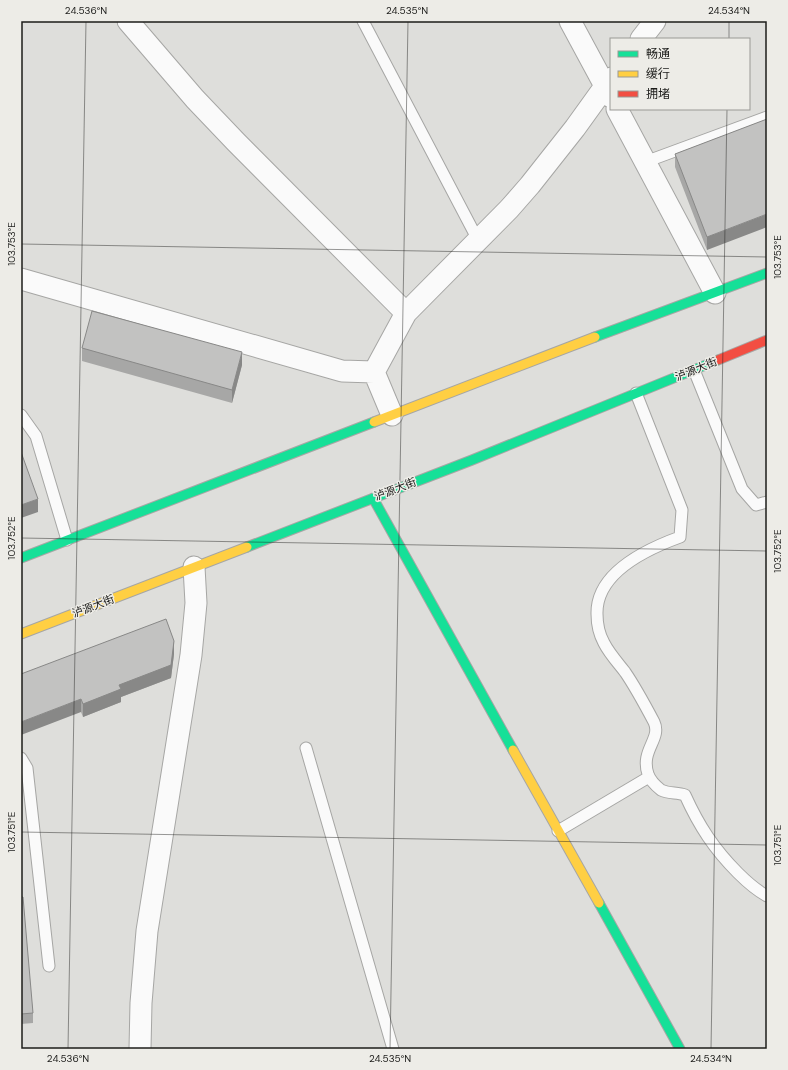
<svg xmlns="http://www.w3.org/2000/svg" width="788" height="1070" viewBox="0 0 788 1070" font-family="'DM Sans','Noto Sans SC',sans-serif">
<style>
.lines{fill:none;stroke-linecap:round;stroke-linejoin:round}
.lane-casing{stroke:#a6a6a4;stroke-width:13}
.street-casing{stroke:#a6a6a4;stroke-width:23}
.fast-casing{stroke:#a6a6a4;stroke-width:11}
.slow-casing{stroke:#a6a6a4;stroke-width:11}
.jam-casing{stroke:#a6a6a4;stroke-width:11}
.lane{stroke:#fafafa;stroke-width:11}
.street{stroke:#fafafa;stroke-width:21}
.fast{stroke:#16e098;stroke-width:9}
.slow{stroke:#ffcf43;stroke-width:9}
.jam{stroke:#f24e42;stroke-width:9}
.wall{fill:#a7a7a6}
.shaded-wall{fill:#888887}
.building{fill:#c2c2c1;stroke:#888887}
.ticks{fill:none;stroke:#1c1c1a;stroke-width:1;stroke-opacity:0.45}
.labels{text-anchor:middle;stroke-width:3;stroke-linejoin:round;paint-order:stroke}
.street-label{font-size:11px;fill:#1c1c1a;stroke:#edece7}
.neatline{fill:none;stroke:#1c1c1a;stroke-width:1.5}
.ticks-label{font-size:10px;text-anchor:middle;fill:#1c1c1a}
</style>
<rect width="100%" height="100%" fill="#dededb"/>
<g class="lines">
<defs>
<path id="lane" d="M 363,21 L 478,240
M 645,162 L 767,117
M 694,370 L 742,489 L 756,505 L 767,502
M 636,393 L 682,510 L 680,537 C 647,549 596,572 597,614 C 597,624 599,634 604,643 C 609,653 618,663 625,672 C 636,688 645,705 654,722 C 662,739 640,750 648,774 C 650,780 656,786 661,790 C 669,794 677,792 685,795 C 699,826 714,849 738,873 C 747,882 756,890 767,896
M 21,415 L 36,436 L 67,540
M 306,748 L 393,1049
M 21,758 L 27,768 L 49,966
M 558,831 L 649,777"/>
<path id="street" d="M 128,21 L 195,99 L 236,142 L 406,313
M 570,21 L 611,97
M 641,39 L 655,21
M 617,109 L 715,293
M 21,279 L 342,371 L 374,372
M 374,372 L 406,313 L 509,209 L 530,185 L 575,128 L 611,78
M 374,372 L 392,415
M 140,1049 L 141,1003 L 147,931 L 191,655 L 196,603 L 194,567"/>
<path id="fast" d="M 595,337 L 767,273
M 373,498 L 513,750
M 247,547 L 472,460 L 718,360
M 21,558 L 374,422
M 599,903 L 680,1049"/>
<path id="slow" d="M 374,422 L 595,337
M 21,634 L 247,547
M 513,750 L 599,903"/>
<path id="jam" d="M 718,360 L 767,340"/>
</defs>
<!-- lane casing -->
<use href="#lane" class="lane-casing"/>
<!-- street casing -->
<use href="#street" class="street-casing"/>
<!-- fast casing -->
<use href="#fast" class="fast-casing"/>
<!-- slow casing -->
<use href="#slow" class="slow-casing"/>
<!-- jam casing -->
<use href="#jam" class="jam-casing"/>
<!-- lane -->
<use href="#lane" class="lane"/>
<!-- street -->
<use href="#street" class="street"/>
<!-- fast -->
<use href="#fast" class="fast"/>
<!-- slow -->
<use href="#slow" class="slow"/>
<!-- jam -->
<use href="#jam" class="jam"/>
</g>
<!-- wall -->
<path class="wall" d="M 767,119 L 707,250 L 675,167 L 675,154 Z
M 82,348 L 242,365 L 232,403 L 82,361 Z
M 174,654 L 171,678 L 121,697 L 121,702 L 83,717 L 81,712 L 21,674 Z
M 21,897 L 33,1013 L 33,1023 L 21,1024 Z"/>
<!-- shaded-wall -->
<path class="shaded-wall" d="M 767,214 L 767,227 L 707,250 L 707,237 Z
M 242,352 L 242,365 L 232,403 L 232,390 Z
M 38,499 L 38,512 L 21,518 L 21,505 Z
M 174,641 L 174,654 L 171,678 L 121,697 L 121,702 L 83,717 L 83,704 L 119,685 Z
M 81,699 L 81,712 L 21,735 L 21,722 Z"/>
<!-- building -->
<path class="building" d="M 767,119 L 767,214 L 707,237 L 675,154 Z
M 92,311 L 242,352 L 232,390 L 82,348 Z
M 21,452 L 38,499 L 21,505 Z
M 166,619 L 174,641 L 171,665 L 119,685 L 121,689 L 83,704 L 81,699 L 21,722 L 21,674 Z
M 21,897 L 23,897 L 33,1013 L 21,1014 Z"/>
<!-- ticks -->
<path class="ticks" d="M 729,39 L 729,21M 21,244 L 767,257M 21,538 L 767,551M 21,832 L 767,845M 68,1049 L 86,21M 390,1049 L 408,21M 711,1049 L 727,109"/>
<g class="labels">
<!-- street labels -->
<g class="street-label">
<text transform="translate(696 369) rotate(-22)" y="4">泸源大街</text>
<text transform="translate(395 489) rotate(-21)" y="4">泸源大街</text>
<text transform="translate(93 606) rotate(-21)" y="4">泸源大街</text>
</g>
</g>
<!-- border -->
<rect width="788" height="1070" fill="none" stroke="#edece7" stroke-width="44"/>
<!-- legend -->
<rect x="610" y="38" width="140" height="72" fill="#edece7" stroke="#999995"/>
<rect x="618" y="51" width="20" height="6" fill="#16e098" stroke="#999995"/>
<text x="646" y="58" font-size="12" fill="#1c1c1a">畅通</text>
<rect x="618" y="71" width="20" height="6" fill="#ffcf43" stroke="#999995"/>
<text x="646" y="78" font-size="12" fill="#1c1c1a">缓行</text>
<rect x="618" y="91" width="20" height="6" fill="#f24e42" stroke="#999995"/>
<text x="646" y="98" font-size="12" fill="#1c1c1a">拥堵</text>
<rect x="22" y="22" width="744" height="1026" class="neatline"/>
<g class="ticks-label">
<text x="86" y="14">24.536°N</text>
<text x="407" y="14">24.535°N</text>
<text x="729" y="14">24.534°N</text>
<text transform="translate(11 244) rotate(-90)" y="4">103.753°E</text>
<text transform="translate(777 257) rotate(-90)" y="4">103.753°E</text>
<text transform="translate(11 538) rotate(-90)" y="4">103.752°E</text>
<text transform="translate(777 551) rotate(-90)" y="4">103.752°E</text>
<text transform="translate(11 832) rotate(-90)" y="4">103.751°E</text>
<text transform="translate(777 845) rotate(-90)" y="4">103.751°E</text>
<text x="68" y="1062">24.536°N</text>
<text x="390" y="1062">24.535°N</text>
<text x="711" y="1062">24.534°N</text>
</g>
</svg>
